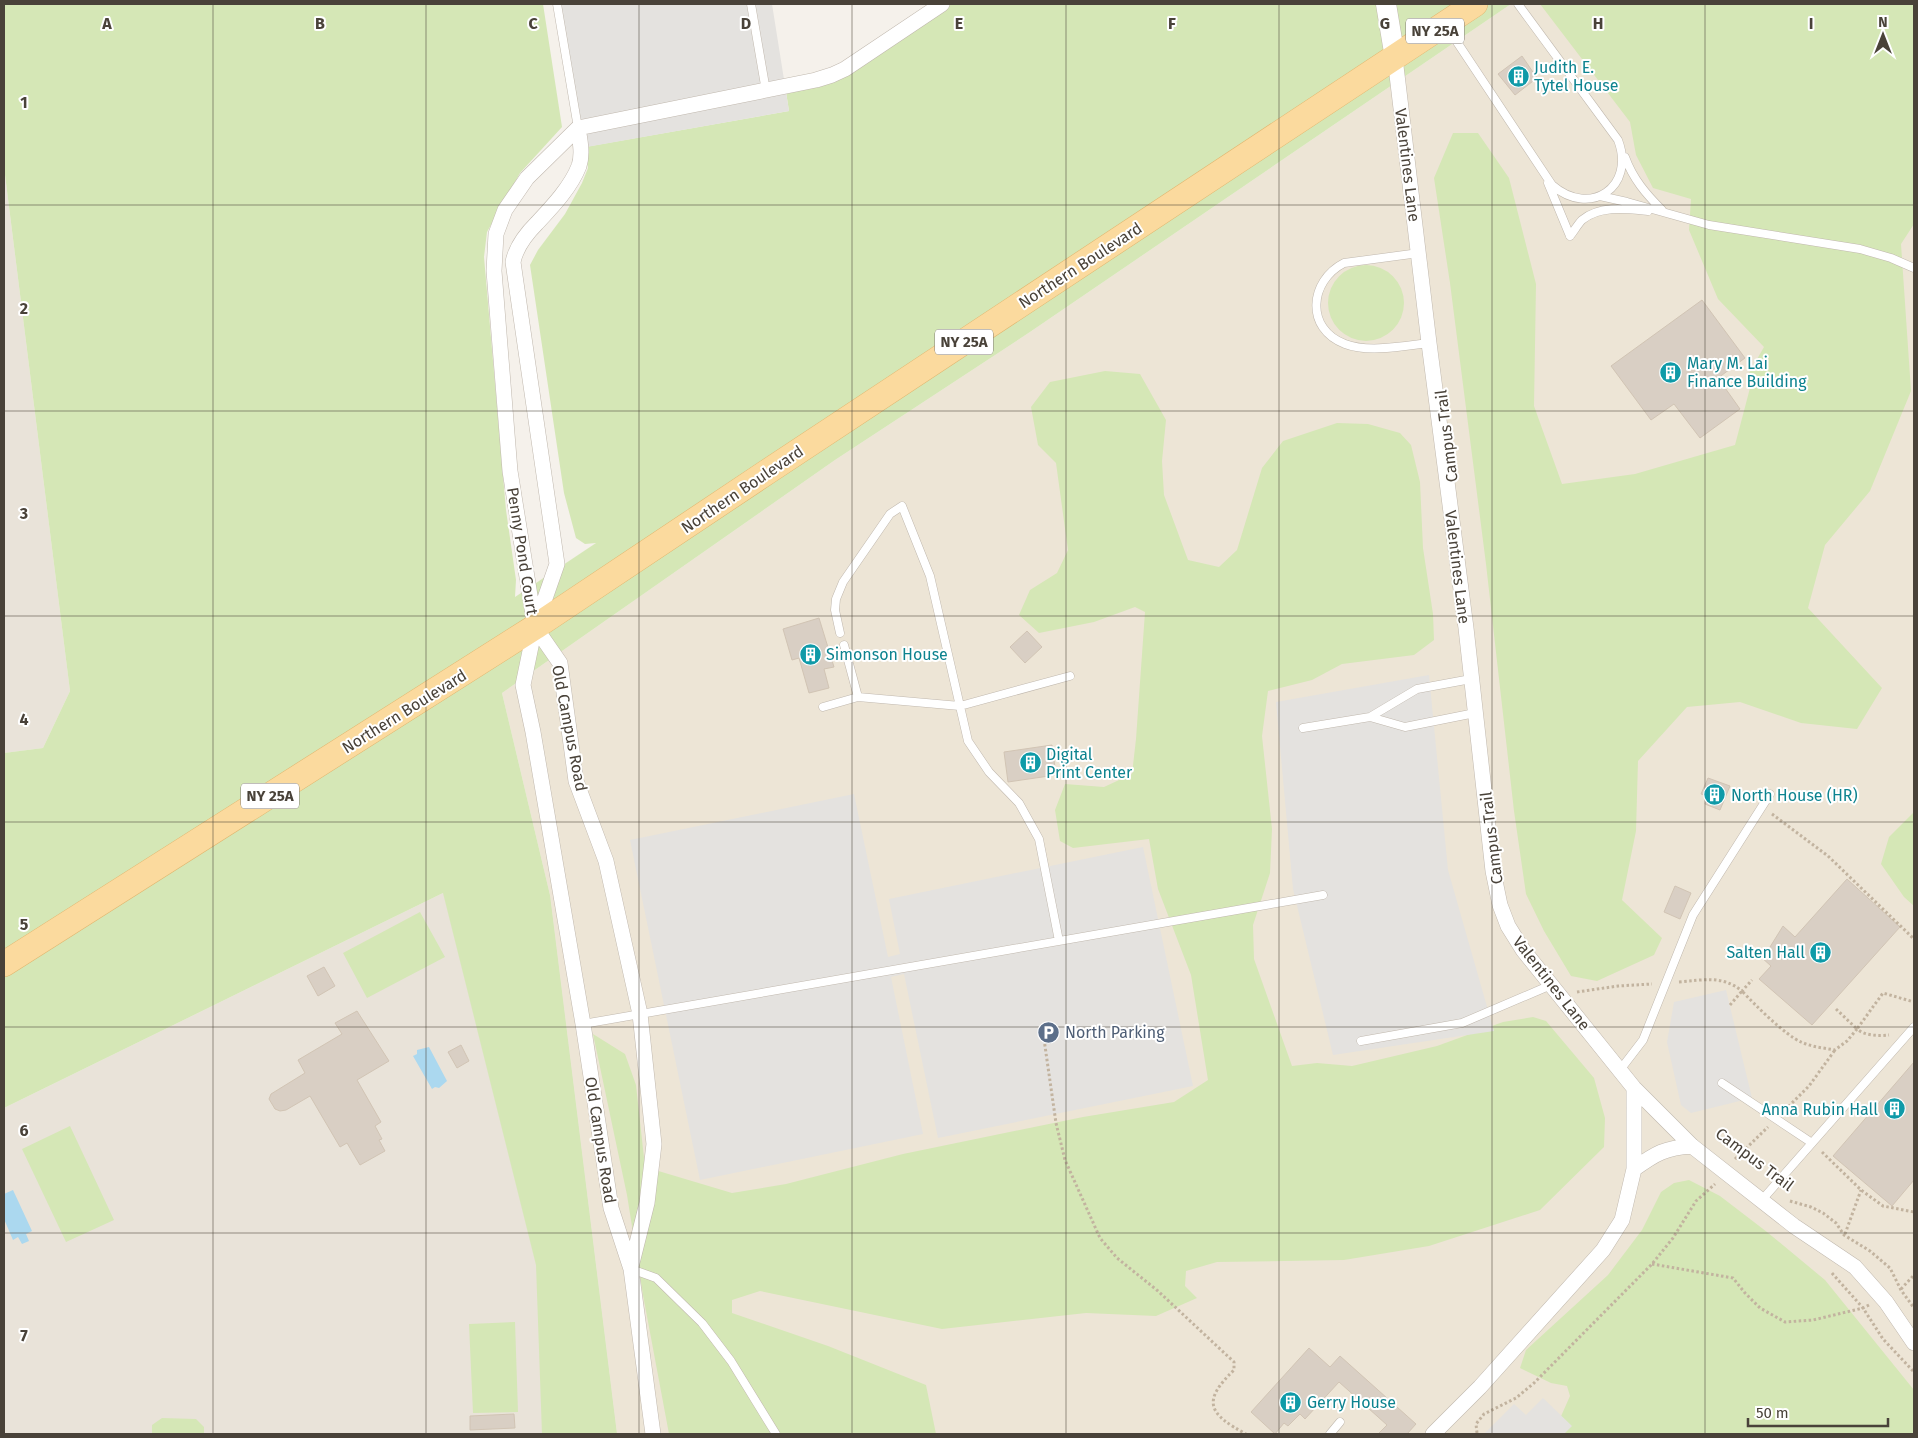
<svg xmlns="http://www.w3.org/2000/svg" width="1918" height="1438" viewBox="0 0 1918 1438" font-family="'Fira Sans',sans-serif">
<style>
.residential{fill:#e9e3d9}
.education{fill:#ede5d6}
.green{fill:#d5e7b6}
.parking{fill:#e4e2df}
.water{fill:#abd8ef}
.building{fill:#d9cfc4;stroke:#d1c4b4}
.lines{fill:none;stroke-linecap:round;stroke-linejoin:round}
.service-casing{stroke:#c0b8ae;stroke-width:9}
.minor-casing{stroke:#c0b8ae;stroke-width:16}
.tertiary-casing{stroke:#c0b8ae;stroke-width:21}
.primary-casing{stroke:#e1b56e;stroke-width:26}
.path{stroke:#c2b39f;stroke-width:3;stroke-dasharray:2.5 2.5;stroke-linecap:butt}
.service{stroke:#fff;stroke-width:8}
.minor{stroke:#fff;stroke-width:15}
.tertiary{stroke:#fff;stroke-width:20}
.primary{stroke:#fbda9e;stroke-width:25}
.grid{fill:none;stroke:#494239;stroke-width:1;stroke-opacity:0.55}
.labels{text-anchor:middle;stroke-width:4;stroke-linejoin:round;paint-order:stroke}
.shield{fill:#fff;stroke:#807b74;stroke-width:1}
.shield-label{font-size:15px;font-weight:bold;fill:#494239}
.culture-label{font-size:16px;fill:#0d838f;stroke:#fff;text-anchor:start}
.street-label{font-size:16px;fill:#494239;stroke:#fff}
.service-label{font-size:16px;fill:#4e5e75;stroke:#fff;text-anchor:start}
.grid-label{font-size:16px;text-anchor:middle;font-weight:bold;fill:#494239;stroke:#fff;stroke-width:4;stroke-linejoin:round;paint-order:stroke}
</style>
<rect width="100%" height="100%" fill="#f5f1eb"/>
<!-- residential -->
<path class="residential" d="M 4,167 L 70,691 L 43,748 L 4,753 Z
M 443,893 L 550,895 L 617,1434 L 4,1434 L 4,1108 Z"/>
<!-- education -->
<path class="education" d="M 1511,4 L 1914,4 L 1914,1434 L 617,1434 L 550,895 L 502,693 L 835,460 L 1030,332 Z"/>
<!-- green -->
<path class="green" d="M 4,4 L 543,4 L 562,127 L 520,173 L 487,232 L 484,257 L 506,510 L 516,580 L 515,597 L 596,543 L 585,544 L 576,538 L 564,493 L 530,265 L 538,250 L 565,214 L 582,183 L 588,168 L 585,147 L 789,111 L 786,92 L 833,81 L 946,4 L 1511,4 L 1030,332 L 835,460 L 502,693 L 550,895 L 617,1434 L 542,1434 L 536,1265 L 443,893 L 4,1108 L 4,753 L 43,748 L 70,691 L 4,167 Z
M 1540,4 L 1914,4 L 1914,224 L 1901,244 L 1911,391 L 1870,491 L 1825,545 L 1808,608 L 1882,688 L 1857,729 L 1801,723 L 1740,702 L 1687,707 L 1638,761 L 1636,831 L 1622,900 L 1662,938 L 1654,955 L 1597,981 L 1571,976 L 1544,931 L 1526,894 L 1514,811 L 1486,564 L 1450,283 L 1434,178 L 1453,133 L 1478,133 L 1509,178 L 1536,284 L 1534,406 L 1562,484 L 1635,474 L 1735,445 L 1750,388 L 1749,373 L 1764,347 L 1718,299 L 1689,230 L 1691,199 L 1653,188 L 1636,155 L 1630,122 Z
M1328 303a38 38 0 1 1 76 0a38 38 0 1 1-76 0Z
M 1105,371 L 1140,374 L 1166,420 L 1162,461 L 1164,495 L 1188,560 L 1219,567 L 1237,550 L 1262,468 L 1283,441 L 1337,423 L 1368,424 L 1400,433 L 1411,445 L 1420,482 L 1423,548 L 1433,614 L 1434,640 L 1414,655 L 1342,664 L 1312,680 L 1268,691 L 1262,736 L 1272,829 L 1270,873 L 1253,925 L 1254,959 L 1292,1066 L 1317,1063 L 1352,1066 L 1437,1046 L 1503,1022 L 1533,1017 L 1546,1021 L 1594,1078 L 1605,1118 L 1604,1147 L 1540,1210 L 1429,1246 L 1344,1260 L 1217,1262 L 1186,1271 L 1185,1286 L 1197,1298 L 1156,1316 L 1086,1313 L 942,1329 L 760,1291 L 732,1300 L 732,1313 L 828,1346 L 926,1385 L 936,1434 L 669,1434 L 643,1295 L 627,1195 L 593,1034 L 625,1054 L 636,1085 L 645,1167 L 732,1193 L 786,1184 L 903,1154 L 1083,1117 L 1174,1102 L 1208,1080 L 1191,975 L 1158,889 L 1149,839 L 1073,848 L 1060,841 L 1055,810 L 1065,784 L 1104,787 L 1132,774 L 1136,739 L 1145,612 L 1135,607 L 1094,622 L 1039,633 L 1019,615 L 1030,590 L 1057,573 L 1068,550 L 1056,463 L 1038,445 L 1031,407 L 1050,382 Z
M 1914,812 L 1914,906 L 1904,897 L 1881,864 L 1889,837 Z
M 420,912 L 445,957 L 367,998 L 343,953 Z
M 70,1126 L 114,1220 L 66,1242 L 22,1149 Z
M 1689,1180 L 1720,1196 L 1767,1232 L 1825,1280 L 1914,1390 L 1914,1434 L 1550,1434 L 1558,1423 L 1570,1396 L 1567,1386 L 1551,1383 L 1520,1368 L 1526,1350 L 1608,1275 L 1642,1230 L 1661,1192 L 1674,1183 Z
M 515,1322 L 518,1412 L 473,1413 L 469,1324 Z
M 162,1418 L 196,1419 L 204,1427 L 204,1434 L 152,1434 L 152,1425 Z"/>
<!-- parking -->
<path class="parking" d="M 557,4 L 772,4 L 789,111 L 581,148 Z
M 1429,675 L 1448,870 L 1494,1031 L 1333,1055 L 1293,889 L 1276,702 Z
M 854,794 L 888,957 L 900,954 L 889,899 L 1143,847 L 1193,1086 L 938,1138 L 904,974 L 891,977 L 923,1134 L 700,1180 L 630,840 Z
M 1726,990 L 1752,1098 L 1691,1113 L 1681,1105 L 1667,1042 L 1674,1002 Z
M 1543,1398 L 1572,1426 L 1564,1434 L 1484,1434 L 1514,1404 L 1526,1415 Z"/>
<!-- water -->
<path class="water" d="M 429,1047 L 447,1081 L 439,1088 L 435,1087 L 432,1089 L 413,1056 L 417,1054 L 417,1050 Z
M 13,1190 L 32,1231 L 26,1234 L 29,1241 L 22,1244 L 18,1237 L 13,1240 L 4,1219 L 4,1194 Z"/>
<!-- building -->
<path class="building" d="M 1522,56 L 1537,78 L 1515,95 L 1498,74 Z
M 1702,300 L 1745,358 L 1718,378 L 1740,409 L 1700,438 L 1674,404 L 1651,420 L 1611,366 Z
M 819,618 L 834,667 L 824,669 L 829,688 L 809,693 L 799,658 L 792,660 L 783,629 Z
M 1027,631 L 1042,647 L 1025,663 L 1010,647 Z
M 1052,745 L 1056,775 L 1008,782 L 1004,752 Z
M 1708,778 L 1730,786 L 1720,810 L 1705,804 L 1708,796 L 1701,794 Z
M 1847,879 L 1900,927 L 1812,1025 L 1759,979 L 1771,966 L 1761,957 L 1770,947 L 1783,926 L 1795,937 Z
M 1675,886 L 1691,893 L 1680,919 L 1664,912 Z
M 324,967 L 335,986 L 318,996 L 307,976 Z
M 357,1011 L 389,1061 L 357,1080 L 381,1122 L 375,1126 L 382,1139 L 379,1140 L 385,1151 L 360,1165 L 347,1143 L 340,1147 L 310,1096 L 286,1110 L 280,1111 L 275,1109 L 269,1099 L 271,1094 L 305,1073 L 298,1060 L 342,1034 L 335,1023 Z
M 461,1045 L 469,1061 L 457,1068 L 448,1052 Z
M 1914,1062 L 1914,1180 L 1892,1206 L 1833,1156 Z
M 1309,1348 L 1330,1367 L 1340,1356 L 1416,1424 L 1407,1434 L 1378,1434 L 1387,1425 L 1339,1382 L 1305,1419 L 1300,1414 L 1288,1426 L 1284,1423 L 1275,1434 L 1251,1412 Z
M 514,1414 L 515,1428 L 470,1430 L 470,1416 Z"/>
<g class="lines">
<defs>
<path id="service" d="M 557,4 L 578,128
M 751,4 L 766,91
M 1447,27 L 1552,185 C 1590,218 1636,187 1618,140 L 1518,4
M 1625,157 C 1633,179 1646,194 1662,210
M 1548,183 L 1570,236
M 1600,196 L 1627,202 L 1709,225 L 1860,249 L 1891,258 L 1914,268
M 1570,236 C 1574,231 1578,224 1582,220 C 1600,205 1627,209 1648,211
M 1419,253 L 1344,263 C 1309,281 1305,329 1345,344 C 1368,353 1404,346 1429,343
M 840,633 L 835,610 L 836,599 L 843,582 L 890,514 L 902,506 L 930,576 L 968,741 L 989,772 L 1019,803 L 1039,839 L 1059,941
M 844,645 L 858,697 L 960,706 L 1070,676
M 823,707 L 858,697
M 1370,717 L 1405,727 L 1475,713
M 1303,728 L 1370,717 L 1417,689 L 1471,679
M 583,1024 L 1323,895
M 1361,1041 L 1462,1023 L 1551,985
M 1620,1070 L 1643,1040 L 1693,915 L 1770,794
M 1722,1083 L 1812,1143
M 1761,1201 L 1914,1027
M 631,1269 L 656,1278 L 702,1323 L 731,1361 L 776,1434
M 1330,1434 L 1340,1422"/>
<path id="minor" d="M 1395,58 L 1429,343 L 1466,628 L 1493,871 L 1500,905 L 1508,926 L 1523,950 L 1634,1088 L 1692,1146 L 1794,1226 L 1855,1267 L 1886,1302 L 1914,1343
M 578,128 C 580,140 583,154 579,166 C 571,187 552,207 537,223 C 526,234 516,247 513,262 L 557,564 L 535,627 L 510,471 L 494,271 L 496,234 L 505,210 L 527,178 Z
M 578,128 L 816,80 L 832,75 L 845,69 L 942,4
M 535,627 L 523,685 L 533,732 L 583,1024 L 611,1208 L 631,1269 L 653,1434
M 535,627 L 560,663 L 576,781 L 606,861 L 640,1014 L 654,1144 L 647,1203 L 631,1267
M 1634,1169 C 1656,1153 1665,1148 1692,1146
M 1433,1434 L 1480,1387 L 1603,1250 L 1622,1220 L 1634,1169 L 1634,1088"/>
<path id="tertiary" d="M 1386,4 L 1395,58"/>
<path id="primary" d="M 4,964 L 535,627 L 767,472 L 1475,4"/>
</defs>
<!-- service casing -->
<use href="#service" class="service-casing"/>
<!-- minor casing -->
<use href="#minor" class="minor-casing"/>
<!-- tertiary casing -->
<use href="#tertiary" class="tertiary-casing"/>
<!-- primary casing -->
<use href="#primary" class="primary-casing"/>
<!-- path -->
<path class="path" d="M 1772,814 L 1828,856 L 1914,939
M 1679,982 C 1704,980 1722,975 1742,991 L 1752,980
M 1577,992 L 1618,986 L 1652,984
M 1730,1005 L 1742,991 C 1755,1005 1785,1035 1801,1042 C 1812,1047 1824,1048 1835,1050 L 1847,1041 L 1857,1029 C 1865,1036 1879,1036 1889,1035
M 1836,1009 L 1857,1029 L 1883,993 L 1914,1002
M 1044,1039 L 1056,1123 L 1065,1160 L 1100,1238 L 1117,1258 L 1158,1291 L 1234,1362 L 1234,1370 C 1201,1402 1209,1414 1246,1434
M 1785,1110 L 1809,1086 L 1835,1050
M 1822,1152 L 1861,1190 L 1883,1206 L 1914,1212
M 1735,1159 L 1768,1127
M 1790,1201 L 1811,1207 L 1823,1213 L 1836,1223 L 1844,1235 L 1870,1251 L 1890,1268 L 1901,1290 L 1914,1308
M 1845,1234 L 1861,1190
M 1652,1264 L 1733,1278 L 1745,1293 L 1760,1308 L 1785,1322 L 1813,1320 L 1863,1308 L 1831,1272
M 1901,1289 L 1914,1275
M 1869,1305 L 1863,1308 L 1883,1339 L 1914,1372
M 1477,1433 L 1476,1424 L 1484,1414 L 1516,1398 L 1534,1383 L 1652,1264 L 1673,1238 L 1696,1201 L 1715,1184"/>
<!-- service -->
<use href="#service" class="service"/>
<!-- minor -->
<use href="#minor" class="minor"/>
<!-- tertiary -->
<use href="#tertiary" class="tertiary"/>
<!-- primary -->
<use href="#primary" class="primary"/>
</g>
<!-- grid -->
<path class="grid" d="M 213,4 L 213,1434M 426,4 L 426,1434M 639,4 L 639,1434M 852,4 L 852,1434M 1066,4 L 1066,1434M 1279,4 L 1279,1434M 1492,4 L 1492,1434M 1705,4 L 1705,1434M 4,205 L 1914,205M 4,411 L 1914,411M 4,616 L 1914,616M 4,822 L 1914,822M 4,1027 L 1914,1027M 4,1233 L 1914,1233"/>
<!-- icons -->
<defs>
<symbol id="building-disc" viewBox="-11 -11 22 22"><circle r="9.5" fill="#0f9aa8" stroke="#fff"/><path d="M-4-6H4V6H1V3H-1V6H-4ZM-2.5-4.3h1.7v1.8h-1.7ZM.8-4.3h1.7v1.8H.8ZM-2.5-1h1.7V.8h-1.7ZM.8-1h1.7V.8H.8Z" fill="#fff"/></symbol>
<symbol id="parking-disc" viewBox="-11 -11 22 22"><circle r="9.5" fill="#5c6f8a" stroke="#fff"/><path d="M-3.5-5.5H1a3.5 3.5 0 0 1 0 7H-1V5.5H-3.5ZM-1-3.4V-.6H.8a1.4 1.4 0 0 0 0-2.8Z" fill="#fff"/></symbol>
</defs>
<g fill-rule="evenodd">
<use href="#building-disc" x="1506" y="64" width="25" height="25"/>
<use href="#building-disc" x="1658" y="360" width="25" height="25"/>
<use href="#building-disc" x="798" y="642" width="25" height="25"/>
<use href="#building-disc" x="1018" y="750" width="25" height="25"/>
<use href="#building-disc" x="1702" y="782" width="25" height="25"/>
<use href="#building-disc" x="1808" y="940" width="25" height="25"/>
<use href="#parking-disc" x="1036" y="1020" width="25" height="25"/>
<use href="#building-disc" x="1882" y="1096" width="25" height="25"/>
<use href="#building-disc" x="1278" y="1390" width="25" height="25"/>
</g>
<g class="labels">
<!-- shield labels -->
<g class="shield">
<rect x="1406" y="18.5" width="58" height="25" rx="4"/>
<rect x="935" y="329.5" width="58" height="25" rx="4"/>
<rect x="241" y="783.5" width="58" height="25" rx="4"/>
</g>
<g class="shield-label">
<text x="1435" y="36">NY 25A</text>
<text x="964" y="347">NY 25A</text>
<text x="270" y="801">NY 25A</text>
</g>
<!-- culture labels -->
<g class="culture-label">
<text x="1534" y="73">Judith E.<tspan x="1534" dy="18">Tytel House</tspan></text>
<text x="1687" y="369">Mary M. Lai<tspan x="1687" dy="18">Finance Building</tspan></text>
<text x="826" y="660">Simonson House</text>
<text x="1046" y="760">Digital<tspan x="1046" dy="18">Print Center</tspan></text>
<text x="1731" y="801">North House (HR)</text>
<text x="1805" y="958" text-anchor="end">Salten Hall</text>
<text x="1878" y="1115" text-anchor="end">Anna Rubin Hall</text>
<text x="1307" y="1408">Gerry House</text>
</g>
<!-- street labels -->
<g class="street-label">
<text transform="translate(1408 165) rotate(83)" y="6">Valentines Lane</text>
<text transform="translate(1080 265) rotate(-33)" y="6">Northern Boulevard</text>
<text transform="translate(1446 436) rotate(-97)" y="6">Campus Trail</text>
<text transform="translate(742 489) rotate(-34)" y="6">Northern Boulevard</text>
<text transform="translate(523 551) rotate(81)" y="6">Penny Pond Court</text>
<text transform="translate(1458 567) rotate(83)" y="6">Valentines Lane</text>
<text transform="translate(404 711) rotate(-32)" y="6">Northern Boulevard</text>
<text transform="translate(570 728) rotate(79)" y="6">Old Campus Road</text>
<text transform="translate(1491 838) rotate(-97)" y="6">Campus Trail</text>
<text transform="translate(1552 983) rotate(52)" y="6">Valentines Lane</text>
<text transform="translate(601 1140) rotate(81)" y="6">Old Campus Road</text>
<text transform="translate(1755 1159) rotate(37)" y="6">Campus Trail</text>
</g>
<!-- service labels -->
<g class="service-label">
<text x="1065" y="1038">North Parking</text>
</g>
</g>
<g class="grid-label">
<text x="107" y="29">A</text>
<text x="320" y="29">B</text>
<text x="533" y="29">C</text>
<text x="746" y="29">D</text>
<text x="959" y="29">E</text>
<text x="1172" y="29">F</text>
<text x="1385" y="29">G</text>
<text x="1598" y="29">H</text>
<text x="1811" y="29">I</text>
<text x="24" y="108">1</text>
<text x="24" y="314">2</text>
<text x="24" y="519">3</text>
<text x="24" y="725">4</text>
<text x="24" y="930">5</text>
<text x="24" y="1136">6</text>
<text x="24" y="1341">7</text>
</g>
<!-- border -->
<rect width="1918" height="1438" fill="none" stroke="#494239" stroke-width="10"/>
<!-- north arrow -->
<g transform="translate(1883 35)" stroke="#ffffff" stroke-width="4" paint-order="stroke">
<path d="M0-4L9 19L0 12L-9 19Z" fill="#494239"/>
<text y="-8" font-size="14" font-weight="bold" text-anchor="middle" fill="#494239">N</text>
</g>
<!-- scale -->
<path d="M1748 1418v8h140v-8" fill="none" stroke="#494239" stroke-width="2.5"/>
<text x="1756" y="1418" font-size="15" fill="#494239" stroke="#ffffff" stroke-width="4" paint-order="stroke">50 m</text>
</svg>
